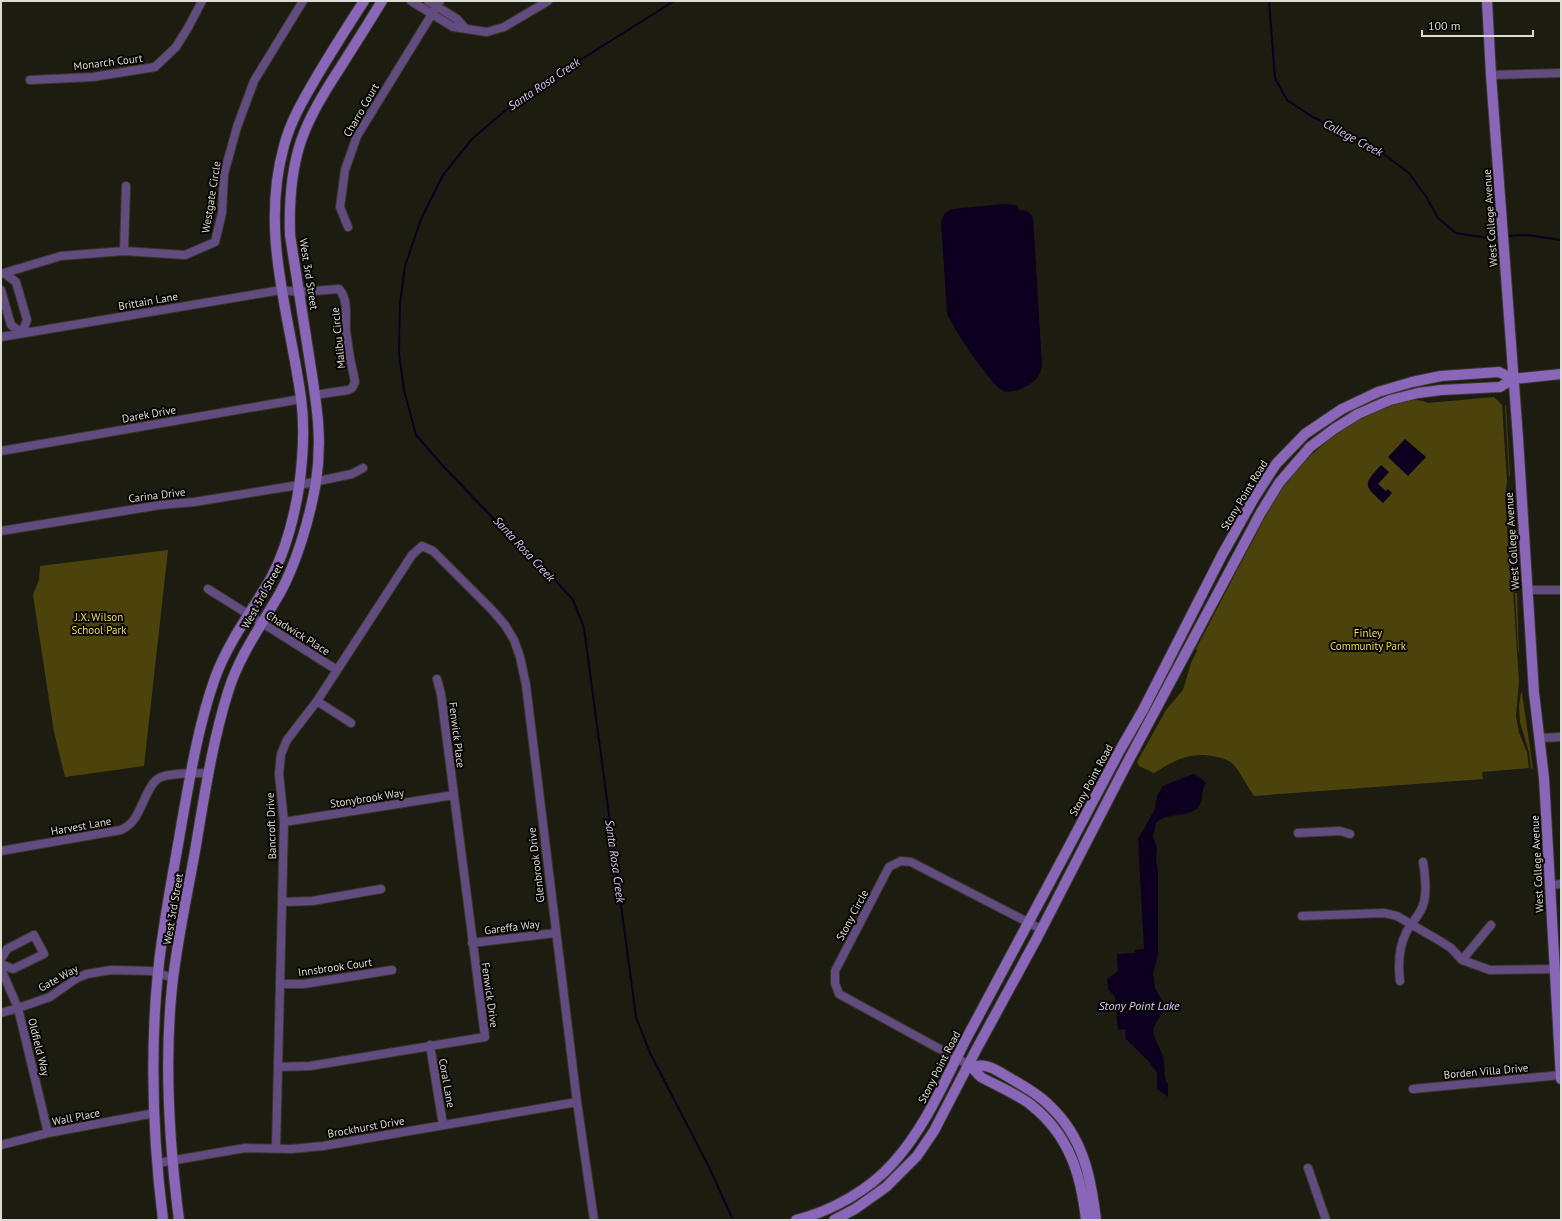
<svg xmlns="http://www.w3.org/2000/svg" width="1562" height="1221" viewBox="0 0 1562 1221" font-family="'PT Sans',sans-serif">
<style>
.green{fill:#4c430c}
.water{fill:#0d001f}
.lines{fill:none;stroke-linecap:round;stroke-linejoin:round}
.stream{stroke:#0d001f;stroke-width:2}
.street-casing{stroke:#38372c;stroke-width:10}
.secondary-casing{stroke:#38372c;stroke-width:12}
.street{stroke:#624c7f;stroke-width:8}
.secondary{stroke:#8a66b9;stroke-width:10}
.labels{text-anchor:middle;stroke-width:4;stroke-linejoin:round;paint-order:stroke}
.street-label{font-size:11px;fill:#dcdbd4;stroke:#070603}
.park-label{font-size:11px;fill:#f0d949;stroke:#070603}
.water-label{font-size:12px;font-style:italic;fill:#d8c7f3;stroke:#070603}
</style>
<rect width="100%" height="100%" fill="#1d1c11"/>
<!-- green -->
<path class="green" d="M 1494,397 L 1502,405 L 1507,482 L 1505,496 L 1510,577 L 1513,590 L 1519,681 L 1516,716 L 1519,733 L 1527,752 L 1529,768 L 1482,772 L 1483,779 L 1254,796 C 1249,789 1237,767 1232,763 C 1228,760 1222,758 1217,757 C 1191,751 1175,760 1154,773 L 1139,766 L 1137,762 L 1166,710 L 1183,690 L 1191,663 L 1197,651 L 1196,649 C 1212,618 1228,588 1244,557 C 1255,538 1264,517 1276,498 C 1301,459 1338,427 1382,409 C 1397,403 1412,396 1428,403 Z
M 1505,405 L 1506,405 L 1510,476 L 1509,476 Z
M 168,550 L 144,766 L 65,777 L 54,732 L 33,595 L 39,580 L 40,566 Z
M 1515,593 L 1517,593 L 1519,655 L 1518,649 Z
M 1521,693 L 1522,693 L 1533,769 L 1531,768 L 1529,752 L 1520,722 L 1519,706 Z"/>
<!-- water -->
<path class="water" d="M 1004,204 L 1017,205 L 1019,210 L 1027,211 L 1033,217 L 1042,365 C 1041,375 1036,381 1027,386 C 1019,390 1009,395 1000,389 C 996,386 991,380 988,376 C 973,357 959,337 948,316 L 947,311 L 941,224 C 942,216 944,213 952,209 Z
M 1405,439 L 1426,457 L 1408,476 L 1388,457 Z
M 1381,465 L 1389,472 L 1378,484 L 1386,491 L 1388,489 L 1392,493 L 1383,503 C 1363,485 1363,485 1381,465 Z
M 1193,774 L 1198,776 L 1206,783 C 1200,791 1204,800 1199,806 C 1192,816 1174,814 1164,818 C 1161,819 1158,821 1156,823 L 1153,836 L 1157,848 L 1156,861 L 1158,868 L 1158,954 L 1153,974 L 1155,988 L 1164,1004 L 1164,1012 C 1145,1034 1156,1035 1163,1057 C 1165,1065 1164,1073 1166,1082 L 1168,1083 L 1168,1097 L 1157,1089 L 1157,1073 L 1150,1063 L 1126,1039 L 1125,1029 L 1118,1030 L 1115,997 L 1108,989 L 1107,979 L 1118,971 L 1117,954 L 1135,953 L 1135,950 L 1144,949 L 1138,839 L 1155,809 L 1157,796 L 1163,786 Z"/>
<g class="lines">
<!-- stream -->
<path class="stream" d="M 674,1 L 520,98 L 472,139 L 443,175 L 421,219 L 405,266 L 400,303 L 399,354 L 404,390 L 416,435 L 443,466 L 494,519 L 546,570 L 573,600 L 584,628 L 636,1017 L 650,1053 L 709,1167 L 733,1220
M 1269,1 L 1275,78 L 1287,100 L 1311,116 L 1374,147 L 1409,173 L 1427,198 L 1438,218 L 1456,233 L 1488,238 L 1500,237
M 1507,236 L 1527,235 L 1561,240"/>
<defs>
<path id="street" d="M 411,1 L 453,27 L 487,32 L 504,27 L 548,1
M 428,1 L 457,19 L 465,28
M 1491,75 L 1561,73
M 30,80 L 93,77 L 155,67 L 176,47 L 189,26 L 202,1
M 348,227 L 340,207 L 345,170 L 357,136 L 440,1
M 124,251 L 126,186
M 1,274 L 61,256 L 124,251 L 185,255 L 215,242 L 222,213 L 224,174 L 237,127 L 254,81 L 303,1
M 1,290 L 11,325 L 22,333 L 27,320 L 16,282 L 4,273
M 1,337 L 281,290 L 299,292 L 339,289 C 349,300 345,317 346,331 C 348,348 351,365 355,382 L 352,388 L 348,390 L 315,395
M 1,451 L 301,399
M 1,531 L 160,505 L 194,502 L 299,485 L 352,474 L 363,468
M 208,589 L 337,670
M 1528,590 L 1561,590
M 317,701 L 351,723
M 1540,738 L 1561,737
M 284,822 L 454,795
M 1298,833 L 1340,831 L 1350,834
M 1,851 L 121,830 C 127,827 132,823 135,818 C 142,808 149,783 159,778 C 174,772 193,774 209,773
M 1550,885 L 1561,884
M 282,902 L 312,901 L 381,889
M 1302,916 L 1384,913 L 1397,916 L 1440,941 L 1451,948 L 1462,960 L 1490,970 L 1556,969
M 472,943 L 555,933
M 1,959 L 7,949 L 34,935 L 44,954 L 13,969 L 1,964
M 1462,960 L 1491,925
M 1,969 L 18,1008 L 48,1133
M 1400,981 C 1398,965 1398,949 1406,933 C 1411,922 1421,915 1424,902 C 1427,889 1425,874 1423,862
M 280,984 L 304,984 L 392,970
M 1,1013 L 18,1008 L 50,997 L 77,978 L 87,974 L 111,970 L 151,971 L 173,978
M 430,1045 L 443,1125
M 969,1065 L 839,994 L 835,983 L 835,971 L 889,867 L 901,861 L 911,862 L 1041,929
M 278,1067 L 310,1066 L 485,1037 L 441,694 L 437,679
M 1413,1089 L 1561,1075
M 1,1145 L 48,1133 L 155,1113
M 276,1148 L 283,863 L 284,822 L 279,774 L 281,754 L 287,740 L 317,701 L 412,555 L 422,546 L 433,551 L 492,610 L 505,625 L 514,640 L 520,657 L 526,685 L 577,1102 L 594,1220
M 158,1163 L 245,1148 L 291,1149 L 323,1146 L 577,1102
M 1308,1168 L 1326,1220"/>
<path id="secondary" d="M 1487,1 L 1491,75 L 1518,438 L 1534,693 L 1544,778 L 1561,1079
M 969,1065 C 974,1068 976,1073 981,1077 C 997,1086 1017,1094 1031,1105 C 1069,1135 1081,1174 1086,1220
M 973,1067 C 986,1062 998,1071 1010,1078 C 1023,1086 1039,1094 1050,1106 C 1083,1137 1091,1177 1096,1220
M 163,1220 C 153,1139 150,1053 158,972 C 163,923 173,875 181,827 C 190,777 198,726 215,678 C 228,642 252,611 271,578 C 286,550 294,518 299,487 C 303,458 305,427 301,398 C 289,312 260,232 284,146 C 291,119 306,95 320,71 C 334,48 349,24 364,1
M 179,1220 C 169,1142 164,1065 172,987 C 177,941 187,896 195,851 C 204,798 212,743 228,692 C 239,656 261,626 280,593 C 297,562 310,517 316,482 C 323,436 316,401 309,356 C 303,316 296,275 290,235 C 289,204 291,171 301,141 C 310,115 325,91 340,68 C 354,46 368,24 382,1
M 796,1220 C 832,1211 869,1190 893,1163 C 929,1123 947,1074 972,1028 C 1022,935 1071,843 1120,750 L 1143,710 L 1222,555 L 1254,498 L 1276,464 L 1305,434 L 1342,409 L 1378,392 L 1412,382 L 1441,376 L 1499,372 L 1513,379
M 834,1220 L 855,1209 L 886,1187 L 917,1156 L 934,1131 L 976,1050 L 1037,938 L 1125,767 L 1260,514 L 1279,483 L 1310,447 L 1334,429 L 1358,414 L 1390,400 L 1418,393 L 1441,390 L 1500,387 L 1513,379 L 1561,374"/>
</defs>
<!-- street casing -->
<use href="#street" class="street-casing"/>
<!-- secondary casing -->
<use href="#secondary" class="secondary-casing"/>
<!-- street -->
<use href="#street" class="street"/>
<!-- secondary -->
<use href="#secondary" class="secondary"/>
</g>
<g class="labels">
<!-- street labels -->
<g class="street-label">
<text transform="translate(108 62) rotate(-7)" y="4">Monarch Court</text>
<text transform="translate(361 110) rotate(-60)" y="4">Charro Court</text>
<text transform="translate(211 197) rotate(-81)" y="4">Westgate Circle</text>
<text transform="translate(1490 218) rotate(-94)" y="4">West College Avenue</text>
<text transform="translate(309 274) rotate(81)" y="4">West 3rd Street</text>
<text transform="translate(148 301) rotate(-10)" y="4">Brittain Lane</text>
<text transform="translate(338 338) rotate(-96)" y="4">Malibu Circle</text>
<text transform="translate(149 414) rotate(-10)" y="4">Darek Drive</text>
<text transform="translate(157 495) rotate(-7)" y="4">Carina Drive</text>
<text transform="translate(1244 495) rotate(-59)" y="4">Stony Point Road</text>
<text transform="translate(1512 541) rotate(-94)" y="4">West College Avenue</text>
<text transform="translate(262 596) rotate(-61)" y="4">West 3rd Street</text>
<text transform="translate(298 633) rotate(32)" y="4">Chadwick Place</text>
<text transform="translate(457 735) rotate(83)" y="4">Fenwick Place</text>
<text transform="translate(1091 780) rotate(-62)" y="4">Stony Point Road</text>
<text transform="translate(367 798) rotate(-9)" y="4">Stonybrook Way</text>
<text transform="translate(81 826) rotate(-10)" y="4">Harvest Lane</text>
<text transform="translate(271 826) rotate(-92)" y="4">Bancroft Drive</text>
<text transform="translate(1537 864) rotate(-93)" y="4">West College Avenue</text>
<text transform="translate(536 865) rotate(-97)" y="4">Glenbrook Drive</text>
<text transform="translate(173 909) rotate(-80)" y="4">West 3rd Street</text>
<text transform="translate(852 915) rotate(-62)" y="4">Stony Circle</text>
<text transform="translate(512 927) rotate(-7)" y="4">Gareffa Way</text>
<text transform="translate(335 967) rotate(-8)" y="4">Innsbrook Court</text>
<text transform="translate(58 978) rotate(-29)" y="4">Gate Way</text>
<text transform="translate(490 995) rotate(82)" y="4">Fenwick Drive</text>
<text transform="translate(39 1047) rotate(76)" y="4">Oldfield Way</text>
<text transform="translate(939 1067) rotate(-63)" y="4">Stony Point Road</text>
<text transform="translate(1486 1071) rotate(-5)" y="4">Borden Villa Drive</text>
<text transform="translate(447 1083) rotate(80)" y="4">Coral Lane</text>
<text transform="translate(76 1117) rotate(-11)" y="4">Wall Place</text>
<text transform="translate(366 1127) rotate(-10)" y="4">Brockhurst Drive</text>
</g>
<!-- park labels -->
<g class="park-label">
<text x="99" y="621">J.X. Wilson<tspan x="99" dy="13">School Park</tspan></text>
<text x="1368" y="637">Finley<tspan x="1368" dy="13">Community Park</tspan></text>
</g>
<!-- water labels -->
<g class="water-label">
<text transform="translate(544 84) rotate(-34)" y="4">Santa Rosa Creek</text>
<text transform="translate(1353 138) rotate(28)" y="4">College Creek</text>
<text transform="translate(524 549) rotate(47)" y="4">Santa Rosa Creek</text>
<text transform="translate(615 861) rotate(82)" y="4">Santa Rosa Creek</text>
<text x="1139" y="1010">Stony Point Lake</text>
</g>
</g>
<!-- border -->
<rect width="1562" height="1221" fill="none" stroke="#dcdbd4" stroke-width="4"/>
<!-- scale -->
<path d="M1422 30v6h111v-6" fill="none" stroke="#dcdbd4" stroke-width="2"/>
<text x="1428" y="30" font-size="12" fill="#dcdbd4" stroke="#070603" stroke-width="3" paint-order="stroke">100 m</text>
</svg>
